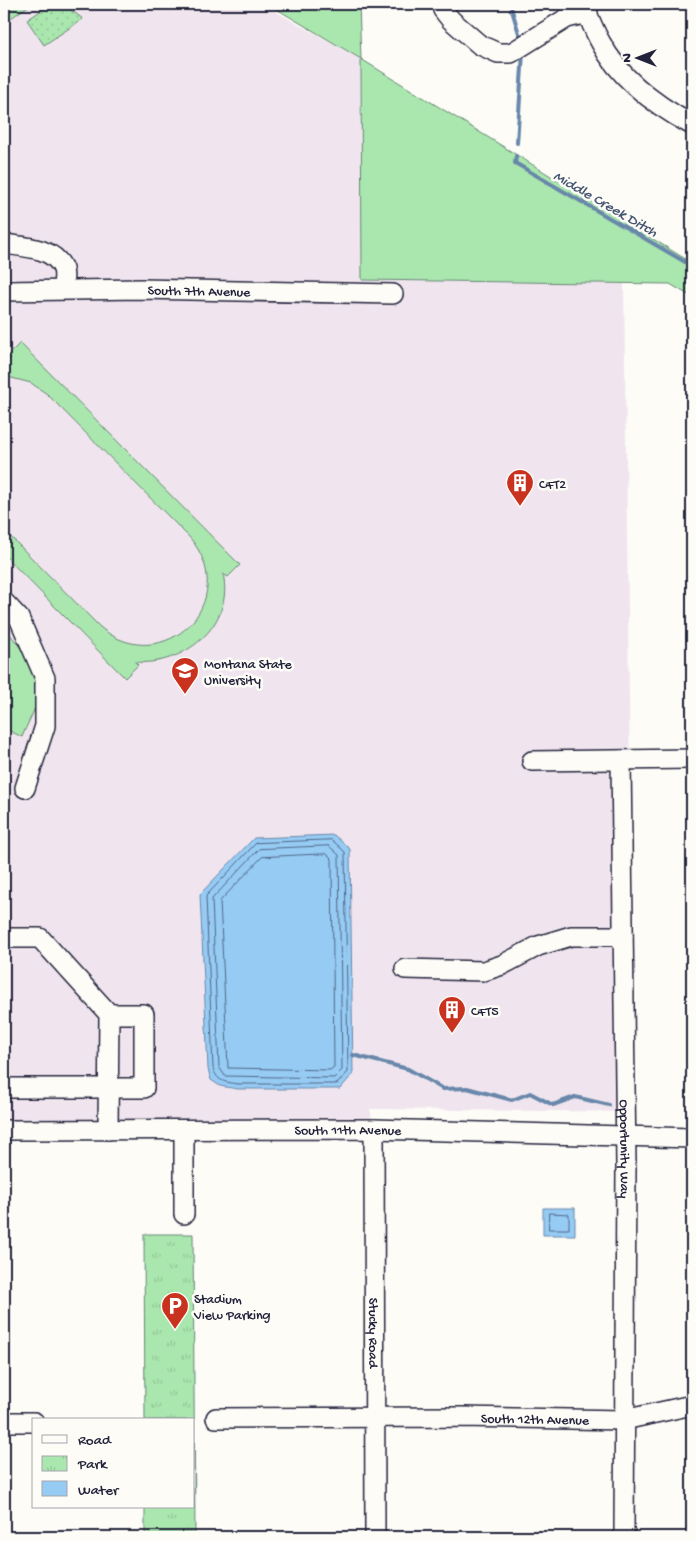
<svg xmlns="http://www.w3.org/2000/svg" width="696" height="1541" viewBox="0 0 696 1541" font-family="'Gochi Hand',sans-serif">
<style>
.built{fill:#f0e5ee}
.grass{fill:#aae7ae;stroke:#668474}
.park{fill:url(#park-tufts);stroke:#668474}
.garden{fill:url(#garden-dots);stroke:#668474}
.water{fill:#96cbf4;stroke:#6887aa}
.lines{fill:none;stroke-linecap:round;stroke-linejoin:round}
.shore{stroke:#506685;stroke-width:1}
.stream{stroke:#6887aa;stroke-width:4}
.minor-casing{stroke:#22223b;stroke-width:22}
.minor{stroke:#fdfcf7;stroke-width:19}
.labels{text-anchor:middle;stroke-width:5;stroke-linejoin:round;paint-order:stroke}
.street-label{font-size:14px;fill:#22223b;stroke:#fdfcf7}
.poi-label{font-size:14px;fill:#22223b;stroke:#fdfcf7;text-anchor:start}
.water-label{font-size:15px;font-style:italic;fill:#455572;stroke:#fdfcf7}
</style>
<defs>
<pattern id="park-tufts" width="24" height="20" patternUnits="userSpaceOnUse" patternTransform="scale(1.25)"><rect width="24" height="20" fill="#aae7ae"/><path d="M3 7l-1-3M5 7V3M7 7l1-3M15 17l-1-3M17 17v-4M19 17l1-3" fill="none" stroke="#92c697"/></pattern>
<pattern id="garden-dots" width="8" height="8" patternUnits="userSpaceOnUse" patternTransform="scale(1.25)"><rect width="8" height="8" fill="#aae7ae"/><path d="M2 2h.1M6 6h.1" fill="none" stroke="#92c697" stroke-width="1.8" stroke-linecap="round"/></pattern>
</defs>
<rect width="100%" height="100%" fill="#fdfcf7"/>
<filter id="ink" filterUnits="userSpaceOnUse"><feTurbulence type="fractalNoise" baseFrequency=".02" numOctaves="2"/><feDisplacementMap in="SourceGraphic" scale="10" xChannelSelector="R" yChannelSelector="G"/><feConvolveMatrix kernelMatrix="1 2 1 2 8 2 1 2 1" color-interpolation-filters="sRGB"/></filter>
<g filter="url(#ink)">
<!-- built -->
<path class="built" d="M 4,4 L 262,4 L 361,59 L 362,280 L 624,283 L 634,1112 L 370,1109 L 374,1129 L 4,1128 Z"/>
<!-- grass -->
<path class="grass" d="M 4,4 L 31,4 L 4,23 Z
M 268,4 L 359,4 L 361,59 L 692,263 L 692,297 L 670,284 L 362,280 L 361,59 Z
M 20,343 L 240,565 L 228,577 L 223,574 C 235,625 183,667 135,662 L 138,665 L 125,678 L 4,555 L 4,530 L 100,627 C 163,680 243,601 190,538 L 47,394 L 31,383 L 4,376 L 4,359 L 11,359 L 8,355 Z
M 4,628 C 22,646 42,677 36,704 C 33,715 26,726 22,737 L 4,728 Z"/>
<!-- park -->
<path class="park" d="M 193,1234 L 195,1537 L 145,1537 L 145,1507 L 194,1507 L 194,1420 L 145,1420 L 144,1234 Z"/>
<!-- garden -->
<path class="garden" d="M 51,4 L 63,4 L 83,19 L 44,45 L 27,20 Z"/>
<!-- water -->
<path class="water" d="M 334,835 L 350,849 L 353,1074 L 340,1089 L 238,1089 L 220,1086 L 211,1080 L 208,1069 L 200,894 L 254,838 Z
M 543,1208 L 575,1208 L 575,1235 L 543,1235 Z"/>
<g class="lines">
<!-- shore -->
<path class="shore" d="M 332,840 L 345,852 L 348,1072 L 337,1084 L 238,1084 C 225,1082 217,1082 213,1068 L 206,896 L 256,843 Z
M 329,846 L 339,855 L 342,1070 L 334,1078 L 225,1076 L 219,1067 L 212,899 L 259,849 Z
M 327,854 L 332,859 L 334,1067 L 330,1070 L 228,1068 L 220,901 L 262,857 Z
M 549,1213 L 569,1214 L 569,1229 L 549,1229 Z"/>
<!-- stream -->
<path class="stream" d="M 510,4 L 521,40
M 517,143 L 523,52
M 516,156 L 515,163 L 692,266
M 353,1055 L 408,1069 L 443,1089 L 467,1088 L 512,1100 L 530,1093 L 553,1105 L 575,1097 L 609,1105"/>
<defs>
<g id="minor">
<path d="M 442,4 L 443,10 L 451,20 L 480,45 L 498,53 L 511,53 L 567,18 L 588,13"/>
<path d="M 583,4 C 589,17 594,31 601,43 C 620,79 657,106 692,125"/>
<path d="M 4,244 C 24,247 54,247 63,269 C 65,275 63,283 63,289"/>
<path id="s1" d="M 4,291 L 141,289 L 393,294"/>
<path d="M 4,602 L 19,618 L 45,678 L 45,726 L 25,788"/>
<path id="s2" d="M 621,760 L 626,1165 L 624,1537"/>
<path d="M 532,761 L 692,759"/>
<path d="M 4,938 L 40,938 L 109,1014 L 108,1130"/>
<path d="M 405,969 L 484,971 L 502,965 L 538,946 L 571,936 L 623,936"/>
<path d="M 4,1088 L 144,1088 L 144,1014 L 109,1014"/>
<path id="s3" d="M 374,1129 L 375,1537"/>
<path id="s4" d="M 4,1130 L 374,1129 L 692,1138"/>
<path d="M 184,1130 L 184,1214"/>
<path id="s5" d="M 216,1418 L 462,1417 L 624,1420 L 692,1405"/>
<path d="M 4,1422 L 34,1422"/>
</g>
</defs>
<!-- minor casing -->
<use href="#minor" class="minor-casing"/>
<!-- minor -->
<use href="#minor" class="minor"/>
</g>
</g>
<!-- icons -->
<defs>
<symbol id="building-pin" viewBox="-11 -11 22 30"><path d="M0 17L-7.5 6A9.5 9.5 0 1 1 7.5 6Z" fill="#c8321e" stroke="#fdfcf7"/><path d="M-4-6H4V6H1V3H-1V6H-4ZM-2.5-4.3h1.7v1.8h-1.7ZM.8-4.3h1.7v1.8H.8ZM-2.5-1h1.7V.8h-1.7ZM.8-1h1.7V.8H.8Z" fill="#fff"/></symbol>
<symbol id="university-pin" viewBox="-11 -11 22 30"><path d="M0 17L-7.5 6A9.5 9.5 0 1 1 7.5 6Z" fill="#c8321e" stroke="#fdfcf7"/><path d="M0-5L7-2L0 1L-7-2ZM-4 1L0 2.5L4 1V4Q0 6-4 4Z" fill="#fff"/></symbol>
<symbol id="parking-pin" viewBox="-11 -11 22 30"><path d="M0 17L-7.5 6A9.5 9.5 0 1 1 7.5 6Z" fill="#c8321e" stroke="#fdfcf7"/><path d="M-3.5-5.5H1a3.5 3.5 0 0 1 0 7H-1V5.5H-3.5ZM-1-3.4V-.6H.8a1.4 1.4 0 0 0 0-2.8Z" fill="#fff"/></symbol>
</defs>
<g fill-rule="evenodd">
<use href="#building-pin" x="504" y="467" width="32" height="43"/>
<use href="#university-pin" x="169" y="655" width="32" height="43"/>
<use href="#building-pin" x="436" y="994" width="32" height="43"/>
<use href="#parking-pin" x="159" y="1290" width="32" height="43"/>
</g>
<g class="labels">
<!-- street labels -->
<g class="street-label">
<text dy="5" stroke="none"><textPath href="#s1" startOffset="195">South 7th Avenue</textPath></text>
<text dy="5" stroke="none"><textPath href="#s4" startOffset="344">South 11th Avenue</textPath></text>
<text dy="5" stroke="none"><textPath href="#s2" startOffset="389">Opportunity Way</textPath></text>
<text dy="5" stroke="none"><textPath href="#s3" startOffset="204">Stucky Road</textPath></text>
<text dy="5" stroke="none"><textPath href="#s5" startOffset="319">South 12th Avenue</textPath></text>
</g>
<!-- poi labels -->
<g class="poi-label">
<text x="539" y="488">CFT2</text>
<text x="204" y="668">Montana State<tspan x="204" dy="16">University</tspan></text>
<text x="471" y="1015">CFT5</text>
<text x="194" y="1303">Stadium<tspan x="194" dy="16">View Parking</tspan></text>
</g>
<!-- water labels -->
<g class="water-label">
<text transform="translate(606 203) rotate(30)" y="5">Middle Creek Ditch</text>
</g>
</g>
<!-- margin -->
<rect width="696" height="1541" fill="none" stroke="#fdfcf7" stroke-width="20"/>
<rect x="10" y="10" width="676" height="1521" fill="none" stroke="#22223b" stroke-width="2" filter="url(#ink)"/>
<!-- legend -->
<rect x="32" y="1418" width="162" height="90" fill="#fdfcf7" stroke="#a5a5ac"/>
<rect x="42" y="1435" width="25" height="8" fill="#fdfcf7" stroke="#a5a5ac"/>
<text x="78" y="1444" font-size="15" fill="#22223b">Road</text>
<rect x="42" y="1456" width="25" height="15" fill="url(#park-tufts)" stroke="#a5a5ac"/>
<text x="78" y="1468" font-size="15" fill="#22223b">Park</text>
<rect x="42" y="1481" width="25" height="15" fill="#96cbf4" stroke="#a5a5ac"/>
<text x="78" y="1494" font-size="15" fill="#22223b">Water</text>
<!-- north arrow -->
<g transform="translate(638 58) rotate(270)" stroke="#fdfcf7" stroke-width="4" paint-order="stroke">
<path d="M0-4L9 19L0 12L-9 19Z" fill="#22223b"/>
<text y="-8" font-size="14" font-weight="bold" text-anchor="middle" fill="#22223b">N</text>
</g>
</svg>
